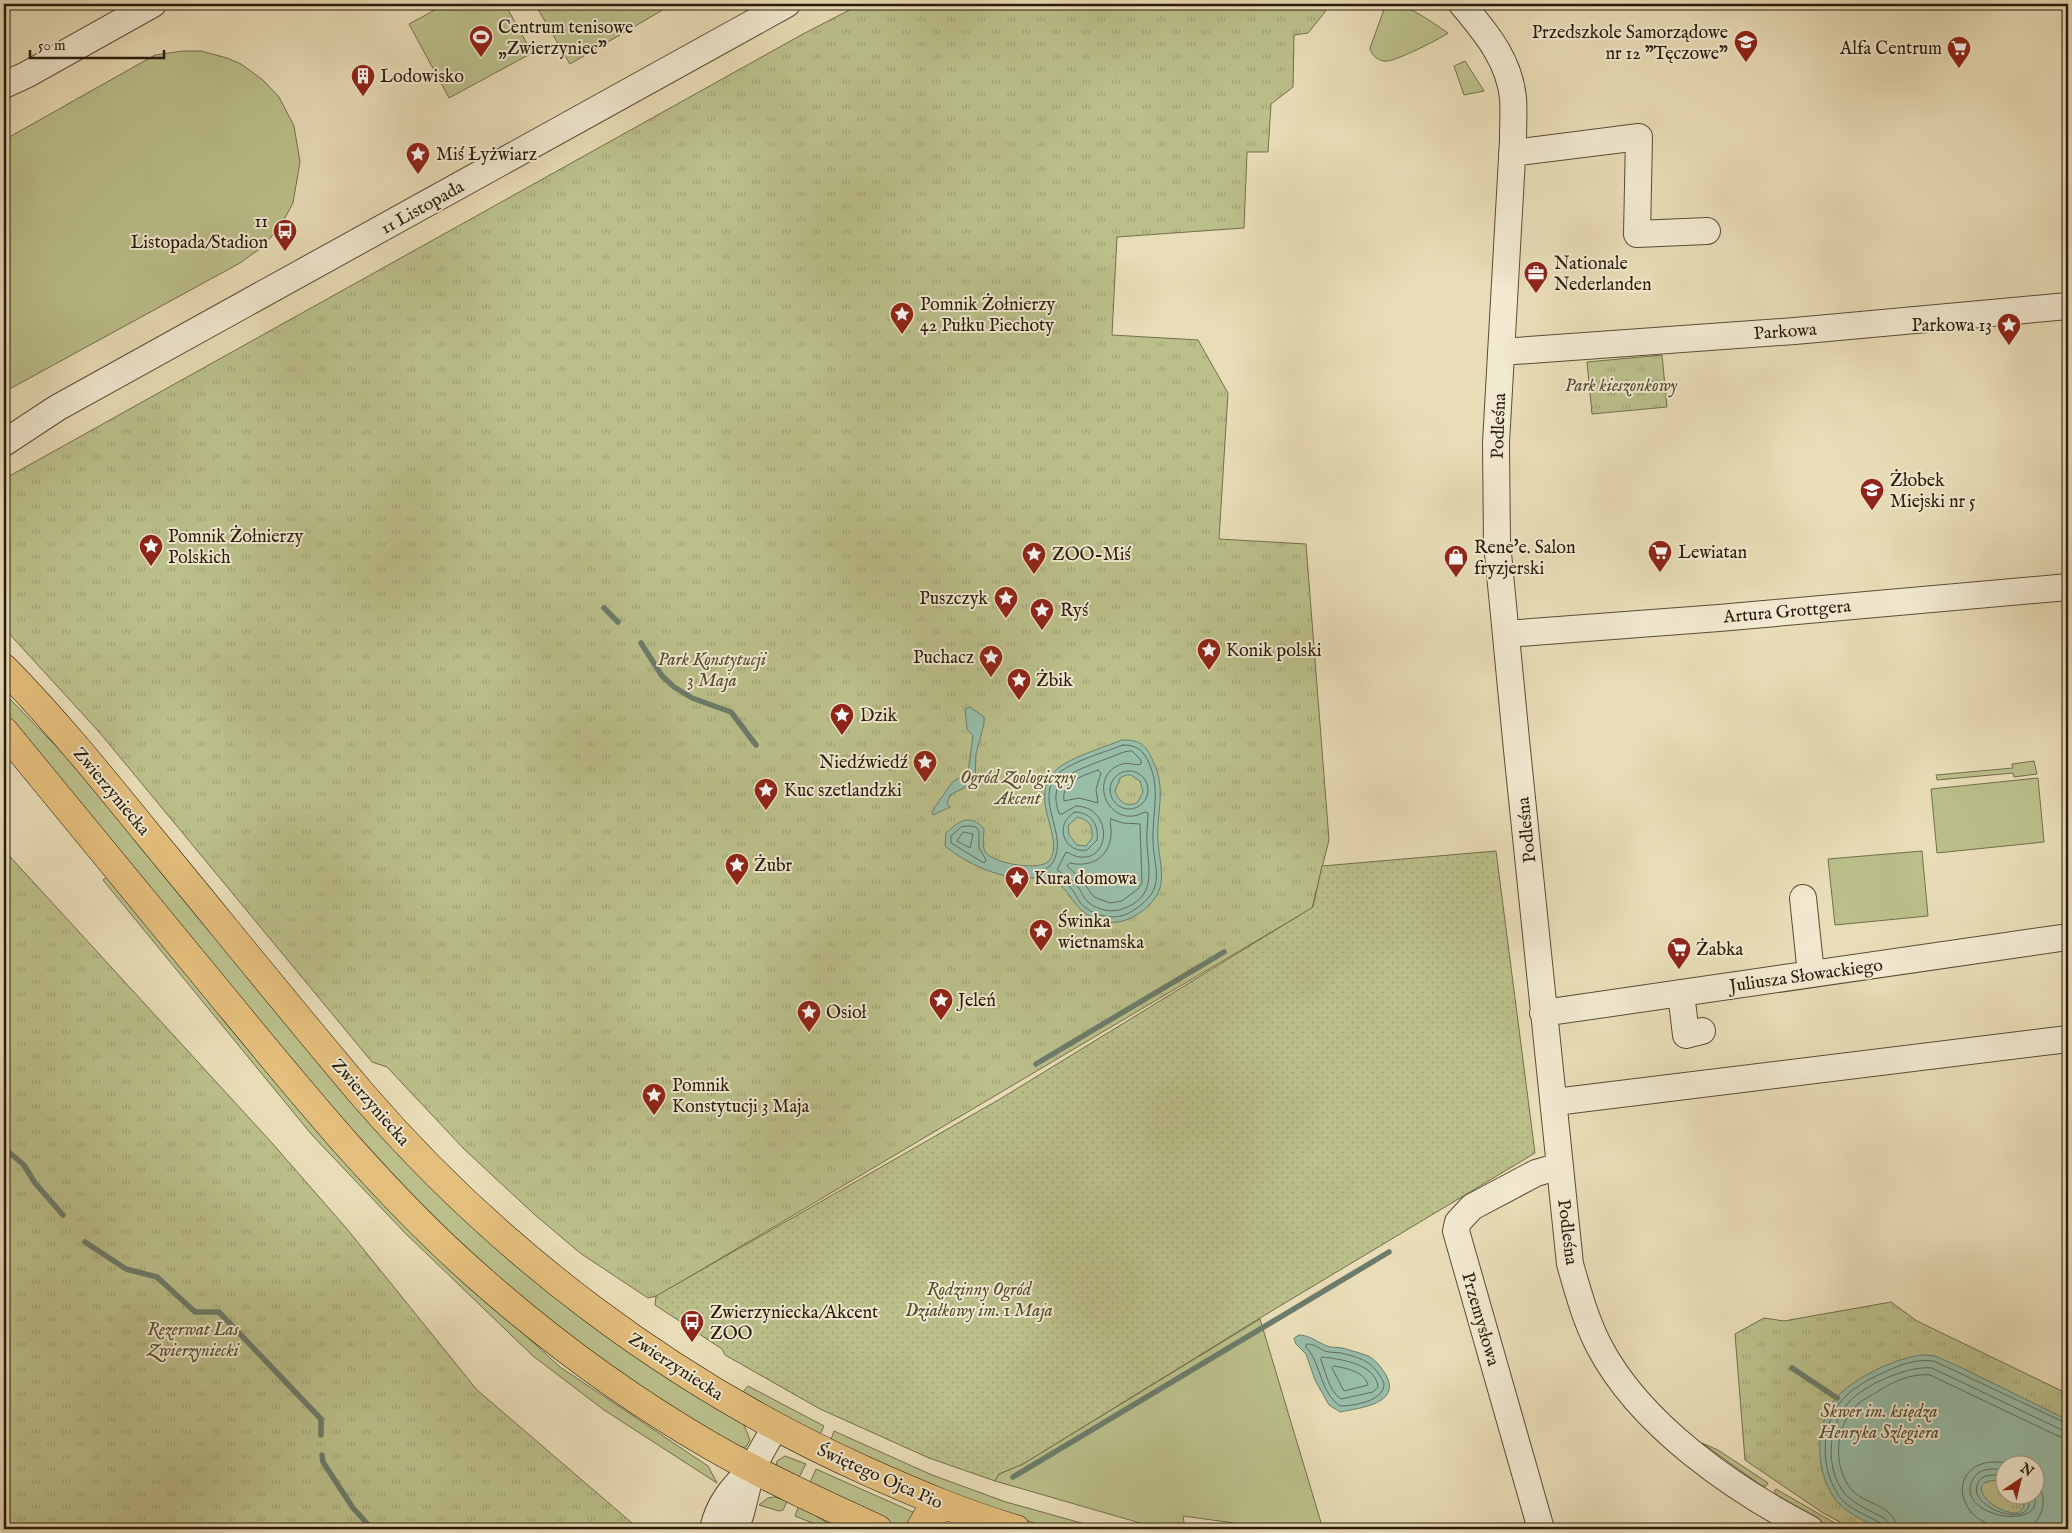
<svg xmlns="http://www.w3.org/2000/svg" width="2072" height="1533" viewBox="0 0 2072 1533" font-family="'IM FELL English',serif">
<style>
.grass{fill:#bbc08b;stroke:#726e4b}
.park{fill:url(#park-tufts);stroke:#726e4b;fill-rule:evenodd}
.garden{fill:url(#garden-dots);stroke:#726e4b}
.water{fill:#98bda9;stroke:#6c7c6a;fill-rule:evenodd}
.lines{fill:none;stroke-linecap:round;stroke-linejoin:round}
.shore{stroke:#606c5a;stroke-width:1}
.stream{stroke:#6c7c6a;stroke-width:5.5}
.minor-casing{stroke:#594c36;stroke-width:28}
.major-casing{stroke:#291b0b;stroke-width:29}
.minor{stroke:#f1e9d0;stroke-width:26}
.major{stroke:#e4be7c;stroke-width:28}
.labels{text-anchor:middle;stroke-width:4;stroke-linejoin:round;paint-order:stroke}
.poi-label{font-size:18px;fill:#291b0b;stroke:#f1e9d0;text-anchor:start}
.street-label{font-size:18px;fill:#291b0b;stroke:#f1e9d0}
.park-label{font-size:18px;font-style:italic;fill:#554d31;stroke:#f1e9d0}
</style>
<defs>
<pattern id="park-tufts" width="24" height="20" patternUnits="userSpaceOnUse" patternTransform="scale(1.25)"><rect width="24" height="20" fill="#bbc08b"/><path d="M3 7l-1-3M5 7V3M7 7l1-3M15 17l-1-3M17 17v-4M19 17l1-3" fill="none" stroke="#a1a477"/></pattern>
<pattern id="garden-dots" width="8" height="8" patternUnits="userSpaceOnUse" patternTransform="scale(1.25)"><rect width="8" height="8" fill="#bbc08b"/><path d="M2 2h.1M6 6h.1" fill="none" stroke="#a1a477" stroke-width="1.8" stroke-linecap="round"/></pattern>
</defs>
<rect width="100%" height="100%" fill="#e9ddb7"/>
<filter id="stains"><feTurbulence type="fractalNoise" baseFrequency=".004" numOctaves="4"/><feColorMatrix values="0 0 0 0 .2 0 0 0 0 .09 0 0 0 0 .02 0 0 0 .5 -.17"/></filter>
<radialGradient id="worn" r=".72"><stop offset=".6" stop-color="#630" stop-opacity="0"/><stop offset="1" stop-color="#630" stop-opacity=".3"/></radialGradient>
<!-- grass -->
<path class="grass" d="M 446,4 L 505,4 L 532,53 L 449,98 L 409,24 Z
M 535,4 L 673,4 L 570,64 Z
M 1386,4 C 1409,4 1430,21 1448,33 C 1438,40 1398,60 1387,61 C 1379,62 1371,55 1370,48 Z
M 183,51 L 201,51 L 227,58 L 241,64 L 263,80 L 279,97 L 294,126 L 300,162 L 293,203 L 280,227 L 261,248 L 240,263 L 4,392 L 4,140 L 155,55 Z
M 1465,61 L 1484,91 L 1464,95 L 1454,66 Z
M 4,693 L 96,787 L 365,1111 L 739,1417 L 744,1425 L 750,1440 L 746,1447 L 736,1448 L 692,1422 L 528,1307 L 371,1158 L 4,715 Z
M 2034,761 L 2037,774 L 2014,777 L 2013,773 L 1937,780 L 1936,775 L 2013,768 L 2012,764 Z
M 2038,778 L 2044,842 L 1937,853 L 1931,789 Z
M 1922,851 L 1928,916 L 1835,925 L 1828,859 Z
M 109,875 L 431,1249 L 560,1367 L 708,1466 L 717,1483 L 604,1410 L 533,1356 L 405,1233 L 312,1135 L 103,880 Z
M 1260,1319 L 1323,1529 L 1234,1529 L 1234,1523 L 1183,1516 L 1185,1529 L 1161,1529 L 995,1481 L 999,1474 L 1023,1464 Z
M 748,1386 L 824,1426 L 819,1437 L 743,1392 Z
M 834,1431 L 932,1475 L 1006,1502 L 1103,1529 L 1053,1529 L 990,1509 L 830,1442 Z
M 1702,1443 L 1718,1450 L 1768,1483 L 1766,1486 L 1762,1486 Z
M 785,1456 L 806,1464 L 797,1481 L 776,1468 L 777,1461 Z
M 816,1469 L 913,1512 L 915,1513 L 911,1529 L 900,1529 L 808,1487 Z
M 1776,1489 L 1845,1529 C 1822,1529 1797,1507 1777,1495 L 1774,1491 Z
M 774,1497 L 788,1500 L 783,1510 L 779,1511 L 759,1505 L 768,1498 Z
M 799,1505 L 829,1524 L 827,1529 L 795,1516 Z"/>
<!-- park -->
<path class="park" d="M 861,4 L 1326,4 L 1325,12 L 1308,33 L 1294,35 L 1293,87 L 1271,104 L 1268,152 L 1247,152 L 1244,228 L 1117,237 L 1112,335 L 1198,340 L 1228,393 L 1219,539 L 1306,544 L 1329,840 L 1312,908 L 657,1296 L 648,1298 L 580,1253 L 534,1214 L 464,1149 L 387,1067 L 372,1062 L 100,733 L 4,628 L 4,479 L 803,34 Z
M 1662,355 L 1667,407 L 1592,414 L 1587,362 Z
M 4,850 L 272,1143 L 347,1229 L 477,1390 L 639,1529 L 4,1529 Z
M 1891,1302 L 1917,1321 L 2068,1394 L 2068,1529 L 1853,1529 L 1823,1513 L 1745,1460 L 1735,1334 L 1764,1318 L 1784,1321 ZM 2004,1466 L 2034,1466 L 2034,1496 L 2004,1496 Z"/>
<!-- garden -->
<path class="garden" d="M 1496,851 L 1535,1153 L 1260,1318 L 1023,1464 L 999,1474 L 995,1481 L 929,1458 L 820,1409 L 725,1355 L 722,1349 L 655,1305 L 656,1296 L 1000,1099 L 1313,907 L 1322,866 Z"/>
<!-- water -->
<path class="water" d="M 970,707 L 984,717 L 984,724 L 976,754 L 975,782 L 950,795 L 947,803 L 950,807 L 933,815 L 932,812 C 935,807 951,783 954,781 C 959,778 964,777 968,773 L 973,735 L 967,729 L 965,709 Z
M 1122,740 C 1139,740 1146,744 1153,761 C 1167,790 1156,812 1158,842 C 1159,857 1164,873 1160,888 C 1155,904 1134,920 1118,922 C 1102,924 1084,916 1075,903 C 1068,895 1065,886 1054,882 C 1039,876 1022,879 1006,876 C 984,871 962,860 945,846 L 946,833 C 958,822 970,812 984,829 C 984,836 981,849 987,854 C 997,864 1040,871 1049,861 C 1066,840 1029,800 1053,773 C 1066,758 1103,748 1122,740 ZM 1126,775 L 1131,775 L 1140,781 L 1143,792 L 1137,803 C 1125,807 1119,802 1115,791 L 1120,778 ZM 1077,817 C 1089,820 1093,826 1092,838 L 1086,846 L 1077,845 L 1069,835 L 1068,826 Z
M 1299,1335 C 1309,1335 1317,1342 1327,1346 C 1331,1348 1337,1347 1342,1348 C 1350,1350 1360,1353 1368,1356 C 1375,1359 1382,1368 1386,1375 C 1402,1404 1359,1408 1340,1412 L 1329,1405 L 1315,1380 L 1306,1354 L 1296,1344 L 1294,1338 Z
M 1922,1355 L 1935,1356 L 1960,1367 L 2068,1420 L 2068,1529 C 2020,1529 1972,1529 1924,1529 C 1913,1529 1888,1532 1879,1528 C 1865,1521 1844,1512 1835,1499 C 1813,1469 1814,1416 1843,1391 C 1863,1374 1897,1358 1922,1355 ZM 2004,1466 L 2034,1466 L 2034,1496 L 2023,1496 L 2024,1507 L 2018,1513 C 1989,1514 1960,1475 2004,1481 Z"/>
<g class="lines">
<!-- shore -->
<path class="shore" d="M 1123,745 C 1137,745 1143,750 1149,763 C 1161,789 1152,813 1153,841 C 1153,856 1159,872 1155,886 C 1152,898 1139,907 1129,913 C 1116,920 1098,917 1086,908 C 1078,903 1076,893 1070,887 C 1063,879 1053,876 1043,874 L 1042,872 C 1045,868 1051,867 1053,862 C 1069,835 1035,802 1056,776 C 1068,762 1106,752 1123,745 Z
M 1132,751 L 1141,760 L 1141,764 C 1136,766 1129,762 1122,764 C 1086,775 1108,832 1145,812 L 1148,813 C 1148,823 1146,834 1147,844 C 1149,872 1156,898 1122,909 C 1112,913 1098,910 1089,903 C 1083,898 1081,890 1076,884 C 1071,878 1063,874 1057,870 L 1066,852 C 1070,853 1075,857 1080,857 C 1111,861 1113,807 1076,806 L 1062,814 L 1059,814 C 1049,783 1064,776 1090,765 C 1101,761 1113,756 1124,752 Z
M 1098,770 L 1101,773 L 1096,789 L 1098,803 L 1079,798 L 1064,801 C 1061,781 1083,776 1098,770 Z
M1110 790a19 19 0 1 1 38 0a19 19 0 1 1-38 0Z
M 1075,812 C 1091,812 1099,825 1097,840 L 1087,850 C 1064,854 1053,824 1075,812 Z
M 1111,819 L 1123,823 L 1140,824 L 1142,883 L 1138,889 L 1122,901 L 1110,903 L 1094,897 L 1081,879 L 1067,866 L 1070,863 C 1091,868 1110,857 1111,834 C 1112,828 1109,824 1111,819 Z
M 970,826 L 976,827 L 979,831 L 979,848 L 986,860 L 984,863 L 951,843 L 951,836 L 961,827 Z
M 964,832 L 973,834 L 970,848 L 957,841 Z
M 1307,1344 C 1315,1344 1318,1348 1325,1351 C 1330,1353 1336,1352 1341,1353 C 1363,1358 1373,1362 1384,1383 C 1385,1401 1354,1406 1340,1406 C 1319,1391 1322,1364 1306,1347 Z
M 1322,1357 C 1341,1359 1376,1364 1378,1387 L 1373,1392 L 1341,1399 C 1329,1391 1326,1373 1321,1360 Z
M 1334,1366 C 1346,1368 1365,1372 1368,1385 L 1344,1391 L 1332,1368 Z
M 2004,1470 C 1993,1468 1979,1468 1973,1479 C 1952,1517 2048,1533 2034,1494
M 2004,1476 C 1996,1475 1984,1473 1979,1481 C 1961,1508 2040,1533 2028,1496
M 1883,1529 L 1880,1523 C 1867,1515 1848,1509 1839,1496 C 1819,1467 1820,1421 1846,1396 C 1856,1386 1873,1377 1885,1372 C 1902,1364 1915,1359 1934,1361 L 2068,1424
M 1889,1529 L 1888,1523 L 1884,1518 C 1871,1511 1855,1505 1845,1494 C 1824,1468 1828,1425 1849,1402 C 1864,1385 1909,1365 1932,1368 L 2062,1430 L 2068,1431
M 1896,1529 C 1896,1504 1863,1505 1850,1488 C 1833,1465 1835,1428 1855,1407 C 1860,1401 1870,1396 1877,1392 C 1892,1382 1911,1373 1930,1375 L 2058,1436 L 2068,1438
M 2001,1529 C 1991,1526 1978,1520 1971,1512 C 1952,1488 1966,1461 1996,1462 C 2003,1462 2008,1462 2014,1466
M 2026,1529 C 2044,1520 2050,1496 2034,1481"/>
<!-- stream -->
<path class="stream" d="M 604,608 L 618,622
M 641,643 L 662,676 L 674,687 L 692,698 L 731,712 L 756,745
M 1036,1064 L 1224,952
M 4,1148 L 24,1165 L 35,1183 L 63,1215
M 85,1242 L 126,1269 L 157,1277 L 195,1312 L 219,1312 L 321,1419 L 321,1435
M 1792,1368 L 1837,1398
M 322,1455 L 323,1462 L 353,1508 L 372,1529
M 1013,1477 L 1389,1252"/>
<defs>
<path id="minor" d="M 1462,4 C 1485,32 1509,59 1513,98 C 1514,112 1513,126 1513,140 L 1496,443 L 1497,543 L 1517,750 L 1570,1264 C 1578,1292 1586,1321 1599,1346 C 1640,1425 1733,1489 1810,1529
M 4,85 L 26,75 L 153,4
M 1512,153 L 1639,137 L 1637,234 L 1707,231
M 1501,352 L 1795,331 L 2068,306
M 4,443 L 57,408 L 787,4
M 1506,634 L 1719,618 L 2068,587
M 1803,898 L 1811,974
M 1681,993 L 1686,1035 L 1702,1031
M 1543,1013 L 2068,937
M 1555,1102 L 2068,1039
M 713,1529 C 719,1502 733,1488 751,1469
M 735,1529 L 741,1513 L 752,1468 L 775,1427
M 1541,1529 L 1456,1231 L 1458,1222 L 1472,1207 L 1536,1173 L 1560,1166"/>
<path id="major" d="M 4,668 C 56,721 103,779 150,837 C 221,923 290,1009 362,1094 C 500,1254 672,1383 864,1470 C 913,1492 964,1514 1016,1529
M 4,731 C 78,821 152,911 226,1001 C 305,1097 384,1194 477,1276 C 549,1340 628,1398 711,1446 C 765,1477 821,1503 878,1529
M 920,1529 L 928,1515 L 947,1506"/>
</defs>
<!-- minor casing -->
<use href="#minor" class="minor-casing"/>
<!-- major casing -->
<use href="#major" class="major-casing"/>
<!-- minor -->
<use href="#minor" class="minor"/>
<!-- major -->
<use href="#major" class="major"/>
</g>
<!-- icons -->
<defs>
<symbol id="stadium-pin" viewBox="-11 -11 22 30"><path d="M0 17L-7.5 6A9.5 9.5 0 1 1 7.5 6Z" fill="#8f2418" stroke="#f1e9d0"/><path d="M0-5a6.5 5 0 1 0 0 10a6.5 5 0 1 0 0-10ZM-3.5-1.8h7v3.6h-7Z" fill="#fff"/></symbol>
<symbol id="school-pin" viewBox="-11 -11 22 30"><path d="M0 17L-7.5 6A9.5 9.5 0 1 1 7.5 6Z" fill="#8f2418" stroke="#f1e9d0"/><path d="M0-5L7-2L0 1L-7-2ZM-4 1L0 2.5L4 1V4Q0 6-4 4Z" fill="#fff"/></symbol>
<symbol id="supermarket-pin" viewBox="-11 -11 22 30"><path d="M0 17L-7.5 6A9.5 9.5 0 1 1 7.5 6Z" fill="#8f2418" stroke="#f1e9d0"/><path d="M-6-5.5h2.5l.6 2H6L4.5 2H-2.5L-4.4-4H-6ZM-1.5 3.2a1.3 1.3 0 1 0 .1 0ZM3 3.2a1.3 1.3 0 1 0 .1 0Z" fill="#fff"/></symbol>
<symbol id="building-pin" viewBox="-11 -11 22 30"><path d="M0 17L-7.5 6A9.5 9.5 0 1 1 7.5 6Z" fill="#8f2418" stroke="#f1e9d0"/><path d="M-4-6H4V6H1V3H-1V6H-4ZM-2.5-4.3h1.7v1.8h-1.7ZM.8-4.3h1.7v1.8H.8ZM-2.5-1h1.7V.8h-1.7ZM.8-1h1.7V.8H.8Z" fill="#fff"/></symbol>
<symbol id="sight-pin" viewBox="-11 -11 22 30"><path d="M0 17L-7.5 6A9.5 9.5 0 1 1 7.5 6Z" fill="#8f2418" stroke="#f1e9d0"/><path d="M0-6L1.8-2.2L6-1.7L2.9 1.2L3.7 5.4L0 3.3L-3.7 5.4L-2.9 1.2L-6-1.7L-1.8-2.2Z" fill="#fff"/></symbol>
<symbol id="bus-pin" viewBox="-11 -11 22 30"><path d="M0 17L-7.5 6A9.5 9.5 0 1 1 7.5 6Z" fill="#8f2418" stroke="#f1e9d0"/><path d="M-5-6H5V4H4V6H2V4H-2V6H-4V4H-5ZM-3.5-4V0h7V-4ZM-3.5 1.2v1.5H-2V1.2ZM2 1.2v1.5H3.5V1.2Z" fill="#fff"/></symbol>
<symbol id="office-pin" viewBox="-11 -11 22 30"><path d="M0 17L-7.5 6A9.5 9.5 0 1 1 7.5 6Z" fill="#8f2418" stroke="#f1e9d0"/><path d="M-6-3h4V-5.5h4V-3h4V5H-6ZM-1-4.5V-3h2v-1.5ZM-6 0V1H6V0Z" fill="#fff"/></symbol>
<symbol id="shop-pin" viewBox="-11 -11 22 30"><path d="M0 17L-7.5 6A9.5 9.5 0 1 1 7.5 6Z" fill="#8f2418" stroke="#f1e9d0"/><path d="M-5-2.5h2.3a2.7 3.5 0 0 1 5.4 0H5L5.5 6h-11ZM-1.5-2.5h3a1.5 2.3 0 0 0-3 0Z" fill="#fff"/></symbol>
</defs>
<g fill-rule="evenodd">
<use href="#stadium-pin" x="467" y="23" width="28" height="38"/>
<use href="#school-pin" x="1732" y="28" width="28" height="38"/>
<use href="#supermarket-pin" x="1945" y="34" width="28" height="38"/>
<use href="#building-pin" x="349" y="62" width="28" height="38"/>
<use href="#sight-pin" x="404" y="140" width="28" height="38"/>
<use href="#bus-pin" x="271" y="217" width="28" height="38"/>
<use href="#office-pin" x="1522" y="259" width="28" height="38"/>
<use href="#sight-pin" x="888" y="300" width="28" height="38"/>
<use href="#sight-pin" x="1995" y="311" width="28" height="38"/>
<use href="#school-pin" x="1858" y="476" width="28" height="38"/>
<use href="#sight-pin" x="137" y="532" width="28" height="38"/>
<use href="#supermarket-pin" x="1646" y="538" width="28" height="38"/>
<use href="#sight-pin" x="1020" y="540" width="28" height="38"/>
<use href="#shop-pin" x="1442" y="543" width="28" height="38"/>
<use href="#sight-pin" x="992" y="584" width="28" height="38"/>
<use href="#sight-pin" x="1028" y="596" width="28" height="38"/>
<use href="#sight-pin" x="1195" y="636" width="28" height="38"/>
<use href="#sight-pin" x="977" y="643" width="28" height="38"/>
<use href="#sight-pin" x="1005" y="666" width="28" height="38"/>
<use href="#sight-pin" x="828" y="701" width="28" height="38"/>
<use href="#sight-pin" x="911" y="748" width="28" height="38"/>
<use href="#sight-pin" x="752" y="776" width="28" height="38"/>
<use href="#sight-pin" x="723" y="851" width="28" height="38"/>
<use href="#sight-pin" x="1003" y="864" width="28" height="38"/>
<use href="#sight-pin" x="1027" y="917" width="28" height="38"/>
<use href="#supermarket-pin" x="1665" y="935" width="28" height="38"/>
<use href="#sight-pin" x="927" y="986" width="28" height="38"/>
<use href="#sight-pin" x="795" y="998" width="28" height="38"/>
<use href="#sight-pin" x="640" y="1081" width="28" height="38"/>
<use href="#bus-pin" x="678" y="1308" width="28" height="38"/>
</g>
<g class="labels">
<!-- poi labels -->
<g class="poi-label">
<text x="498" y="33">Centrum tenisowe<tspan x="498" dy="21">„Zwierzyniec”</tspan></text>
<text x="1728" y="38" text-anchor="end">Przedszkole Samorządowe<tspan x="1728" dy="21">nr 12 "Tęczowe"</tspan></text>
<text x="1942" y="54" text-anchor="end">Alfa Centrum</text>
<text x="380" y="82">Lodowisko</text>
<text x="436" y="160">Miś Łyżwiarz</text>
<text x="268" y="227" text-anchor="end">11<tspan x="268" dy="21">Listopada/Stadion</tspan></text>
<text x="1554" y="269">Nationale<tspan x="1554" dy="21">Nederlanden</tspan></text>
<text x="920" y="310">Pomnik Żołnierzy<tspan x="920" dy="21">42 Pułku Piechoty</tspan></text>
<text x="1992" y="331" text-anchor="end">Parkowa 13</text>
<text x="1890" y="486">Żłobek<tspan x="1890" dy="21">Miejski nr 5</tspan></text>
<text x="168" y="542">Pomnik Żołnierzy<tspan x="168" dy="21">Polskich</tspan></text>
<text x="1474" y="553">Rene'e. Salon<tspan x="1474" dy="21">fryzjerski</tspan></text>
<text x="1678" y="558">Lewiatan</text>
<text x="1052" y="560">ZOO-Miś</text>
<text x="988" y="604" text-anchor="end">Puszczyk</text>
<text x="1060" y="616">Ryś</text>
<text x="1226" y="656">Konik polski</text>
<text x="974" y="663" text-anchor="end">Puchacz</text>
<text x="1036" y="686">Żbik</text>
<text x="860" y="721">Dzik</text>
<text x="908" y="768" text-anchor="end">Niedźwiedź</text>
<text x="784" y="796">Kuc szetlandzki</text>
<text x="754" y="871">Żubr</text>
<text x="1034" y="884">Kura domowa</text>
<text x="1058" y="927">Świnka<tspan x="1058" dy="21">wietnamska</tspan></text>
<text x="1696" y="955">Żabka</text>
<text x="958" y="1006">Jeleń</text>
<text x="826" y="1018">Osioł</text>
<text x="672" y="1091">Pomnik<tspan x="672" dy="21">Konstytucji 3 Maja</tspan></text>
<text x="710" y="1318">Zwierzyniecka/Akcent<tspan x="710" dy="21">ZOO</tspan></text>
</g>
<!-- street labels -->
<g class="street-label">
<text transform="translate(422 207) rotate(-29)" y="6">11 Listopada</text>
<text transform="translate(1785 331) rotate(-4)" y="6">Parkowa</text>
<text transform="translate(1498 426) rotate(-88)" y="6">Podleśna</text>
<text transform="translate(1787 611) rotate(-5)" y="6">Artura Grottgera</text>
<text transform="translate(112 791) rotate(50)" y="6">Zwierzyniecka</text>
<text transform="translate(1526 830) rotate(-96)" y="6">Podleśna</text>
<text transform="translate(1806 975) rotate(-8)" y="6">Juliusza Słowackiego</text>
<text transform="translate(371 1102) rotate(49)" y="6">Zwierzyniecka</text>
<text transform="translate(1568 1232) rotate(83)" y="6">Podleśna</text>
<text transform="translate(1481 1319) rotate(74)" y="6">Przemysłowa</text>
<text transform="translate(676 1366) rotate(33)" y="6">Zwierzyniecka</text>
<text transform="translate(880 1476) rotate(24)" y="6">Świętego Ojca Pio</text>
</g>
<!-- park labels -->
<g class="park-label">
<text x="1621" y="391">Park kieszonkowy</text>
<text x="712" y="665">Park Konstytucji<tspan x="712" dy="21">3 Maja</tspan></text>
<text x="1018" y="783">Ogród Zoologiczny<tspan x="1018" dy="21">Akcent</tspan></text>
<text x="979" y="1295">Rodzinny Ogród<tspan x="979" dy="21">Działkowy im. 1 Maja</tspan></text>
<text x="193" y="1335">Rezerwat Las<tspan x="193" dy="21">Zwierzyniecki</tspan></text>
<text x="1879" y="1417">Skwer im. księdza<tspan x="1879" dy="21">Henryka Szlegiera</tspan></text>
</g>
</g>
<!-- margin -->
<rect width="2072" height="1533" fill="none" stroke="#e9ddb7" stroke-width="20"/>
<rect x="5" y="5" width="2062" height="1523" fill="none" stroke="#291b0b" stroke-width="2.5"/>
<rect x="10" y="10" width="2052" height="1513" fill="none" stroke="#291b0b"/>
<!-- north arrow -->
<g transform="translate(2020 1480) rotate(35)"><circle r="24" fill="#f1e9d0" stroke="#a19781"/>
<path d="M0-4L9 19L0 12L-9 19Z" fill="#8f2418"/>
<text y="-8" font-size="14" font-weight="bold" text-anchor="middle" fill="#291b0b">N</text>
</g>
<!-- scale -->
<path d="M30 50v8h134v-8" fill="none" stroke="#291b0b" stroke-width="2.5"/>
<text x="38" y="50" font-size="15" fill="#291b0b" stroke="#f1e9d0" stroke-width="4" paint-order="stroke">50 m</text>
<rect width="100%" height="100%" filter="url(#stains)"/>
<rect width="100%" height="100%" fill="url(#worn)"/>
</svg>
